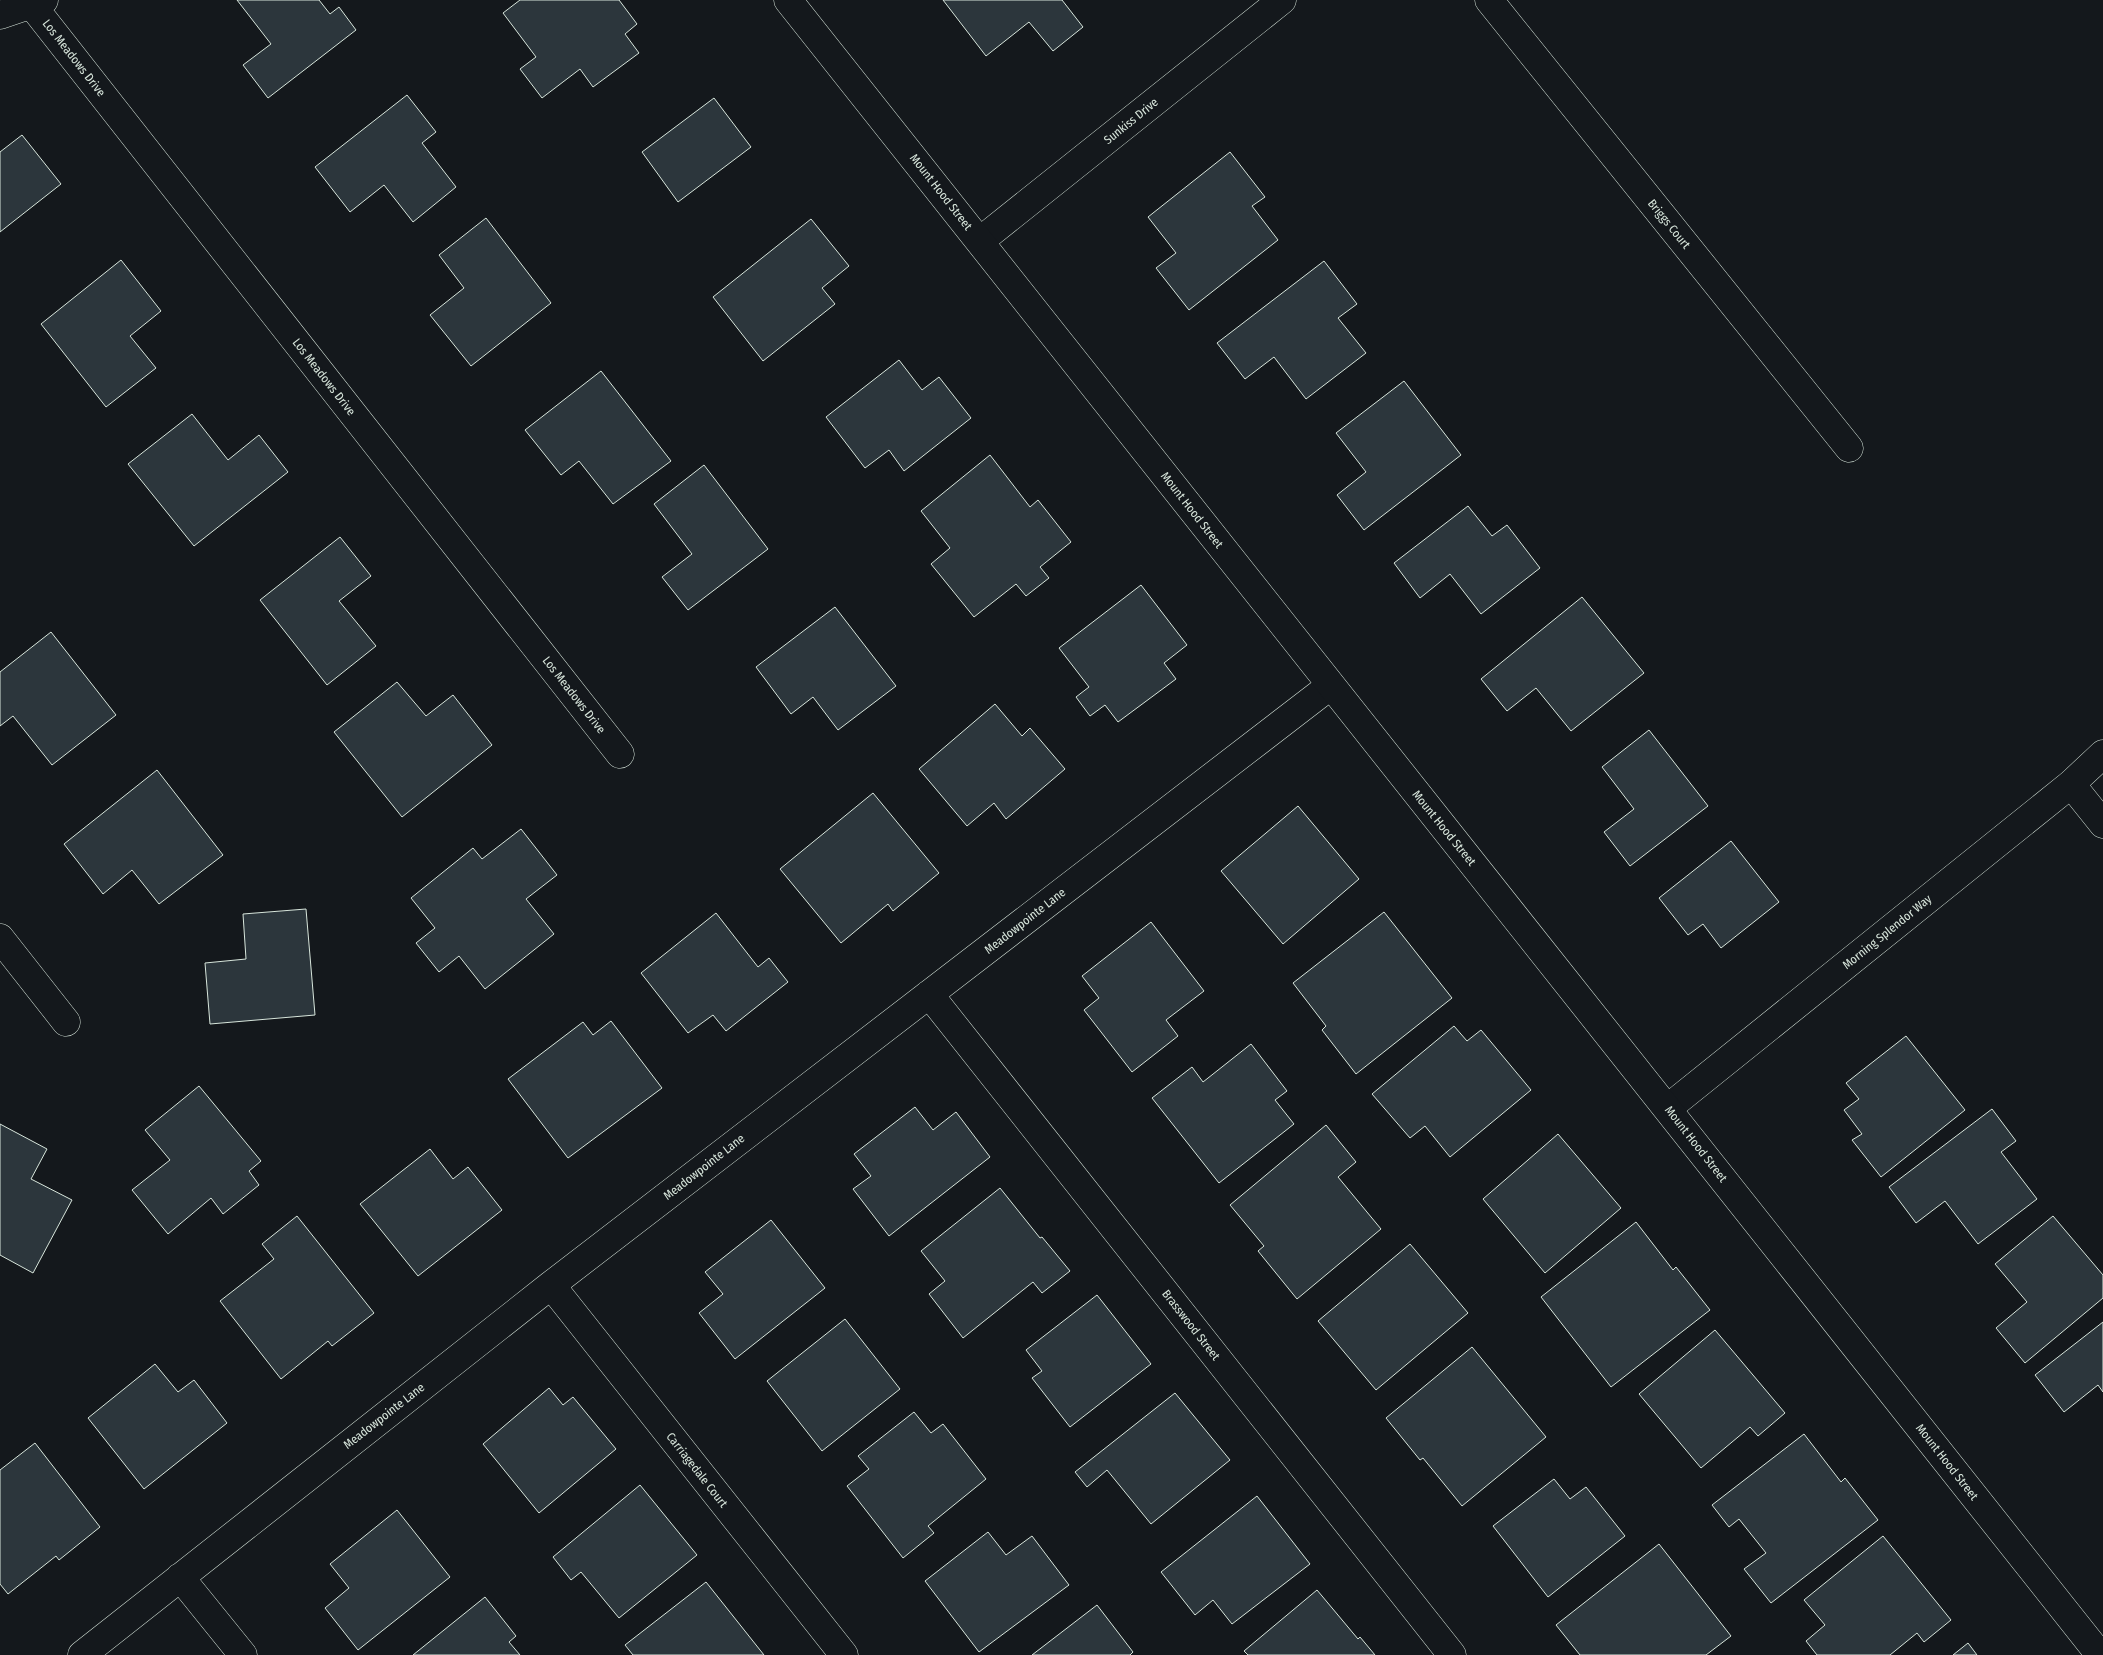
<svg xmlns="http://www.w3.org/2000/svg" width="2103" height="1655" viewBox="0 0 2103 1655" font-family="'Fira Sans Condensed',sans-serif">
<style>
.building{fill:#2c363c;stroke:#d8e6dc}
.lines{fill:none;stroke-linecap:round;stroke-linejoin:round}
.minor-casing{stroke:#d8e6dc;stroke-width:29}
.tertiary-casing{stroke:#d8e6dc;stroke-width:29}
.minor{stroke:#14181c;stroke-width:28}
.tertiary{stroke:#14181c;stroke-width:28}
.labels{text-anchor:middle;stroke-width:4;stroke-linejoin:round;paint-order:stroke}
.street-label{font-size:12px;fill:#d8e6dc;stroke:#14181c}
</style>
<rect width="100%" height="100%" fill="#14181c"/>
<!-- building -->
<path class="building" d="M 237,0 L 319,0 L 330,14 L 339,7 L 356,30 L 268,98 L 243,65 L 271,44 Z
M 520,0 L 619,0 L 637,24 L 625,34 L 639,53 L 593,87 L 580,69 L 542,98 L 520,69 L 536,57 L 503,13 Z
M 943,0 L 1062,0 L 1083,27 L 1053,51 L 1029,22 L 986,56 Z
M 407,95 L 436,132 L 422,143 L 456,187 L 413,222 L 384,185 L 350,212 L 315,167 Z
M 714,98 L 751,147 L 678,202 L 642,152 Z
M 22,135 L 61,184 L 0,232 L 0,152 Z
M 1230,152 L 1265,197 L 1252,206 L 1278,240 L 1189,310 L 1156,268 L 1176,253 L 1148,217 Z
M 486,218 L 551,303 L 471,366 L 430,315 L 464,288 L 439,255 Z
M 811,219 L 849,266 L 822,288 L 835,304 L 763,361 L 713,297 Z
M 121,260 L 161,311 L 130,336 L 156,368 L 106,407 L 41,324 Z
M 1324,261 L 1357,304 L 1338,318 L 1366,353 L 1306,399 L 1274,357 L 1245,379 L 1217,343 Z
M 899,360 L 922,390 L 939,377 L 971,418 L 904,471 L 889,450 L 865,468 L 826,417 Z
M 601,371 L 671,461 L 613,504 L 579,461 L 561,475 L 525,430 Z
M 1404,381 L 1461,455 L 1364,530 L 1337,495 L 1366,472 L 1336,433 Z
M 192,414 L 228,460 L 259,435 L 288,472 L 194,546 L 128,464 Z
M 990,455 L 1030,507 L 1038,500 L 1071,542 L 1040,567 L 1049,578 L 1026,596 L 1016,584 L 974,617 L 931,564 L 950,548 L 921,511 Z
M 704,465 L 768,549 L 688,610 L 662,577 L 692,554 L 654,504 Z
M 1468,506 L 1492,536 L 1507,525 L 1540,568 L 1481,614 L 1450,574 L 1420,598 L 1394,563 Z
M 340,537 L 371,576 L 339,601 L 376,646 L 327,685 L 260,600 Z
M 1141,585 L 1187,645 L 1164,663 L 1176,679 L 1118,722 L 1105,705 L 1090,716 L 1076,697 L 1089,687 L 1059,648 Z
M 1582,597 L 1644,673 L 1571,731 L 1536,688 L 1507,711 L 1481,679 Z
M 835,607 L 896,686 L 838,730 L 813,697 L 791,714 L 756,667 Z
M 51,632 L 116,715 L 52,765 L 13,716 L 0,726 L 0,672 Z
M 397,682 L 426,716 L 453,695 L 492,745 L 402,817 L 334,732 Z
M 995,704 L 1022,736 L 1030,728 L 1065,769 L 1006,819 L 994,803 L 967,826 L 919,769 Z
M 1649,730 L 1708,806 L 1630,866 L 1604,832 L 1634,809 L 1602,767 Z
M 157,770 L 223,855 L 159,904 L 132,870 L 103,894 L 64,844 Z
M 873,793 L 939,873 L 893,911 L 888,904 L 841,943 L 780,869 Z
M 1298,806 L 1359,879 L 1283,944 L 1221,871 Z
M 521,829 L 557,875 L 526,899 L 554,934 L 485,989 L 459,956 L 439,972 L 416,943 L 435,928 L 411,898 L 473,848 L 482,859 Z
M 1731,841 L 1779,902 L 1721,948 L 1703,924 L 1688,935 L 1659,898 Z
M 306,909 L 315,1015 L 210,1024 L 205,963 L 246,959 L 243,914 Z
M 1384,912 L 1452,998 L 1356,1074 L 1322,1030 L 1326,1026 L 1293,983 Z
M 716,913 L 758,967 L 769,958 L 788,982 L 726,1031 L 713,1015 L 688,1033 L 641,973 Z
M 1151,922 L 1204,991 L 1166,1020 L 1178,1036 L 1132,1072 L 1084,1010 L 1099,998 L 1082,976 Z
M 611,1021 L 662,1088 L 568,1158 L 508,1079 L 583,1022 L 593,1035 Z
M 1454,1026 L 1467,1041 L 1481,1030 L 1531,1090 L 1450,1157 L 1425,1126 L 1410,1138 L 1372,1094 Z
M 1906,1036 L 1965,1110 L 1881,1177 L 1852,1140 L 1862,1134 L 1844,1110 L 1859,1099 L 1846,1083 Z
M 1251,1044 L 1287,1091 L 1275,1100 L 1294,1124 L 1219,1183 L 1152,1098 L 1192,1067 L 1203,1082 Z
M 199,1086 L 261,1161 L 249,1171 L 259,1185 L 223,1214 L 211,1198 L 168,1234 L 132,1190 L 170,1160 L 145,1130 Z
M 915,1107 L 933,1130 L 956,1112 L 990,1157 L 889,1236 L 853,1189 L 871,1176 L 854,1154 Z
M 1992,1109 L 2016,1141 L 2001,1152 L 2037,1199 L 1978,1244 L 1945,1201 L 1916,1223 L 1889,1187 Z
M 0,1124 L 47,1149 L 31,1179 L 72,1200 L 33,1273 L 0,1255 Z
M 1326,1125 L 1356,1162 L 1338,1177 L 1381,1229 L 1297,1299 L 1258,1251 L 1264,1246 L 1230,1205 Z
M 1558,1134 L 1621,1208 L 1545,1273 L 1483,1199 Z
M 430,1149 L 453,1179 L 468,1167 L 502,1210 L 418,1276 L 360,1204 Z
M 1000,1188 L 1040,1238 L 1042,1237 L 1070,1271 L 1042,1293 L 1033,1282 L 963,1338 L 929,1294 L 945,1281 L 921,1251 Z
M 297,1216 L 374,1313 L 332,1346 L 328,1341 L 281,1379 L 220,1301 L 274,1259 L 262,1244 Z
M 2053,1216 L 2103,1275 L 2103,1298 L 2025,1363 L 1996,1328 L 2027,1302 L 1995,1264 Z
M 771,1220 L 825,1288 L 735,1359 L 699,1313 L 723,1294 L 705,1272 Z
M 1636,1222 L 1673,1270 L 1676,1267 L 1710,1310 L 1611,1387 L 1541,1297 Z
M 1410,1244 L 1468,1313 L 1376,1390 L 1318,1321 Z
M 1097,1295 L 1151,1364 L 1070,1427 L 1032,1378 L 1042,1371 L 1026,1350 Z
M 845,1319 L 900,1389 L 822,1451 L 767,1381 Z
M 2103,1322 L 2103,1392 L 2098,1385 L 2064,1412 L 2035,1375 Z
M 1715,1330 L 1785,1413 L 1758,1436 L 1750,1427 L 1701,1468 L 1639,1394 Z
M 1472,1347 L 1546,1437 L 1462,1506 L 1423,1458 L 1420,1460 L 1386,1418 Z
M 155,1364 L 178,1392 L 194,1380 L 227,1423 L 144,1489 L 88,1418 Z
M 549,1388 L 563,1405 L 573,1397 L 616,1449 L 539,1513 L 483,1444 Z
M 1175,1393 L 1230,1460 L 1151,1524 L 1107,1470 L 1087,1487 L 1075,1472 Z
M 914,1412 L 931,1433 L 943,1424 L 986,1479 L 928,1526 L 934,1533 L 903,1558 L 847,1486 L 869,1469 L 858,1456 Z
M 1804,1434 L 1841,1482 L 1845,1478 L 1878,1520 L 1771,1603 L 1744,1569 L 1766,1553 L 1739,1519 L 1729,1527 L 1712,1505 Z
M 35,1443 L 100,1527 L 59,1560 L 56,1556 L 8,1594 L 0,1584 L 0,1470 Z
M 1554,1479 L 1570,1499 L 1586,1487 L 1625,1536 L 1548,1597 L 1493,1526 Z
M 640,1485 L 697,1555 L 619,1618 L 581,1572 L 571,1580 L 553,1557 Z
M 1257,1496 L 1310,1564 L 1232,1624 L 1213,1600 L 1195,1615 L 1161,1572 Z
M 397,1510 L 450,1577 L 358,1650 L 325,1608 L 349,1588 L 330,1564 Z
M 988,1532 L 1006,1555 L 1032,1536 L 1069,1585 L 979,1652 L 925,1581 Z
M 1883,1536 L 1951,1620 L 1924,1642 L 1917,1633 L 1890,1655 L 1817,1655 L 1806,1641 L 1825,1625 L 1804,1600 Z
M 1659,1544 L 1731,1636 L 1706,1655 L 1580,1655 L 1556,1625 Z
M 706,1582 L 764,1655 L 633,1655 L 625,1645 Z
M 1317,1590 L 1358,1639 L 1360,1637 L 1375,1655 L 1248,1655 L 1244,1651 Z
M 485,1597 L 516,1636 L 509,1642 L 520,1655 L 413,1655 Z
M 1097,1605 L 1133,1652 L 1130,1655 L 1032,1655 Z
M 1968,1643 L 1977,1655 L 1953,1655 Z"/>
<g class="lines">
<defs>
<path id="minor" d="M 28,0 L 620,754
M 1489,0 L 1849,448
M 0,15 L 44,0
M 980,241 L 1282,0
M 2071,784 L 2103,824
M 0,938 L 66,1022
M 929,994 L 1452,1655
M 1668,1108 L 2071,784 L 2103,754
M 551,1285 L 844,1655
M 180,1577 L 243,1655
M 82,1655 L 551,1285 L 1330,686"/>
<path id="tertiary" d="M 788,0 L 2100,1655"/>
</defs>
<!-- minor casing -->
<use href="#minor" class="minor-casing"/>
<!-- tertiary casing -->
<use href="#tertiary" class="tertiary-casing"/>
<!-- minor -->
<use href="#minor" class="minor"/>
<!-- tertiary -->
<use href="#tertiary" class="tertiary"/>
</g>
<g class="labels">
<!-- street labels -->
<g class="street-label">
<text transform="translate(74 58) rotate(52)" y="4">Los Meadows Drive</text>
<text transform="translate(1131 121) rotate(-39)" y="4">Sunkiss Drive</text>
<text transform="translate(941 192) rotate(52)" y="4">Mount Hood Street</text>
<text transform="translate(1669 224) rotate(51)" y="4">Briggs Court</text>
<text transform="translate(324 377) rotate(52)" y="4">Los Meadows Drive</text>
<text transform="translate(1192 510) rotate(52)" y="4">Mount Hood Street</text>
<text transform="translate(574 695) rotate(52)" y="4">Los Meadows Drive</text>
<text transform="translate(1444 828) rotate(51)" y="4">Mount Hood Street</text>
<text transform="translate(1025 921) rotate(-38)" y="4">Meadowpointe Lane</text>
<text transform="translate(1887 932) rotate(-39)" y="4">Morning Splendor Way</text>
<text transform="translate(1696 1144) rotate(52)" y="4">Mount Hood Street</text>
<text transform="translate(704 1167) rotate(-38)" y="4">Meadowpointe Lane</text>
<text transform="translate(1191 1325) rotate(52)" y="4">Brasswood Street</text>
<text transform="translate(384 1416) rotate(-38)" y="4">Meadowpointe Lane</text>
<text transform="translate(1947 1462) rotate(52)" y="4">Mount Hood Street</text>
<text transform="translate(697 1470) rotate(52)" y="4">Carriagedale Court</text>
</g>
</g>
</svg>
